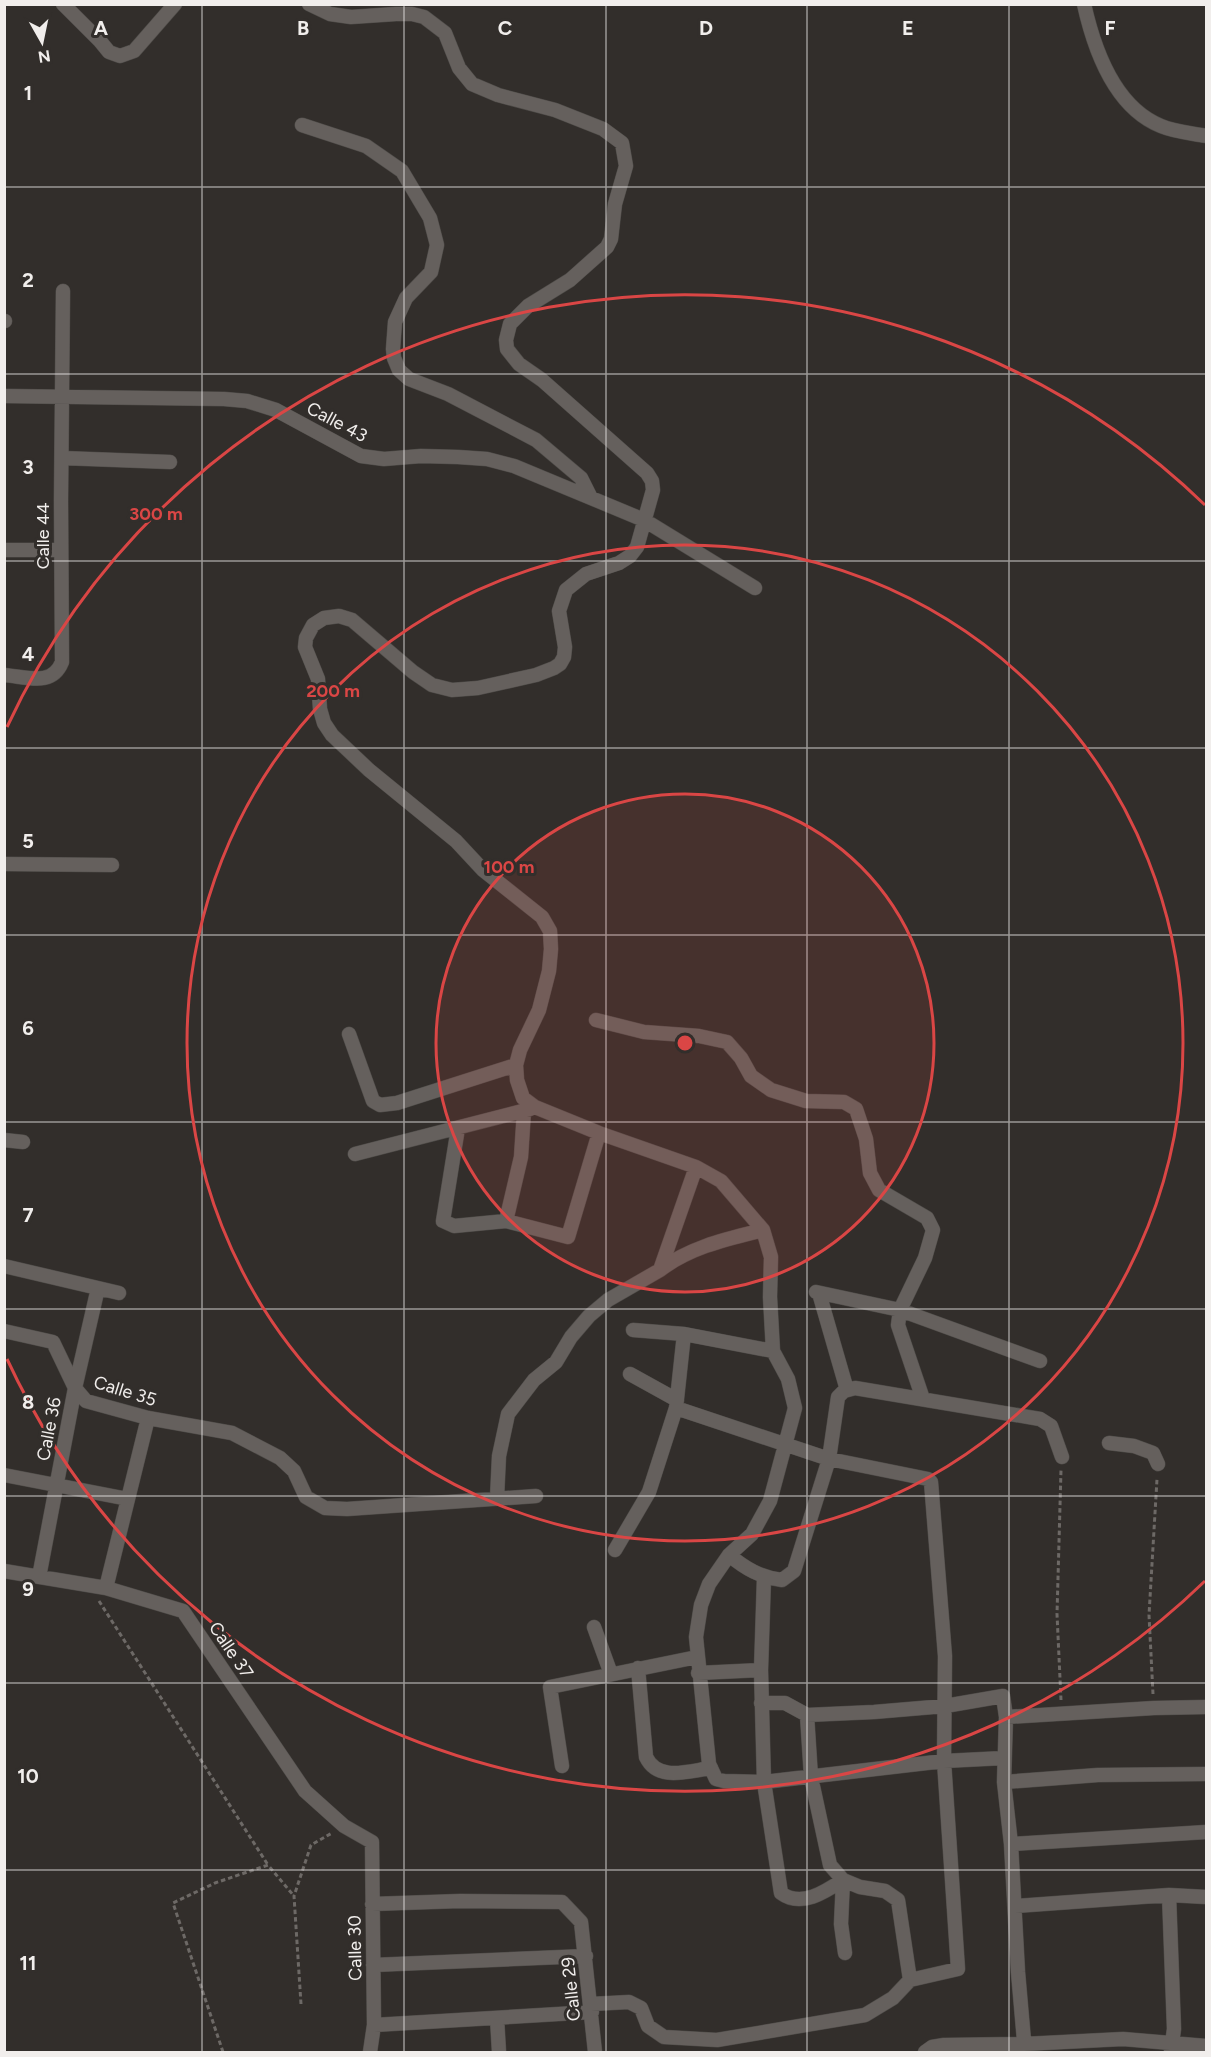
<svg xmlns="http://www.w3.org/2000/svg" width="1211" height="2057" viewBox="0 0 1211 2057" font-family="Figtree,sans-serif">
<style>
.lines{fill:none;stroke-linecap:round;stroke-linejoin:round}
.street-casing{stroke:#4e4b48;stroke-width:15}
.path{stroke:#6d6966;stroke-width:3;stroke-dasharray:4.5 3;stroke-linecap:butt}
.street{stroke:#65605d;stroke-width:14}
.grid{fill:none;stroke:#f1eeec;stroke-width:1.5;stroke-opacity:0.55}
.ring{fill:none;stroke:#da4645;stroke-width:3}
.labels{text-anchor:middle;stroke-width:6;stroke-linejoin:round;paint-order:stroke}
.street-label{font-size:18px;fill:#f1eeec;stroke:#322e2b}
.grid-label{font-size:20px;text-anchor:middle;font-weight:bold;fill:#f1eeec;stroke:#322e2b;stroke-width:6;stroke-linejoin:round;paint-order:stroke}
.centre{fill:#da4645;stroke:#322e2b;stroke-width:3}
.ring-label{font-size:18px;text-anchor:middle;font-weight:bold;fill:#da4645;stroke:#322e2b;stroke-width:6;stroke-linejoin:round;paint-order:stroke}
</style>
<rect width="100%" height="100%" fill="#322e2b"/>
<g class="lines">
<defs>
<path id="street" d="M 63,4 L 100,41 L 109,52 L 120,56 L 134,51 L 175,4
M 309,4 L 330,14 L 351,17 L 396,14 L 412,14 L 424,17 L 445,33 L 459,68 L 472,84 L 498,95 L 555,110 L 603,129 L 622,143 L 626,166 L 615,204 L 611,239 L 607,247 L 570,280 L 528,306 L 510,324 L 506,340 L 507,349 L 519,364 L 542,380 L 647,473 L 652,481 L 653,490 L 637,547 L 630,556 L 619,563 L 586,574 L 566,590 L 559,611 L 565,647 L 564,657 L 560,664 L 554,668 L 536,675 L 478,688 L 452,690 L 432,685 L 413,672 L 352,620 L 339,616 L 324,618 L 313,625 L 306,638 L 305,647 L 318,679 L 320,709 L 324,723 L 332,735 L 369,770 L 456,841 L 483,870 L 542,917 L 550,931 L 551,949 L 549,971 L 539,1010 L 520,1050 L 516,1065 L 517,1080 L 523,1098 L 535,1107 L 599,1133 L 696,1167 L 721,1181 L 763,1230 L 771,1257 L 770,1297 L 773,1351 L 788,1379 L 795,1408 L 770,1501 L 752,1534 L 729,1555 L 709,1584 L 701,1605 L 696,1637 L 709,1764 L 716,1779 L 724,1781 L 764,1782 L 944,1761 L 1004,1758
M 1084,4 C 1094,49 1114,107 1161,126 C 1175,132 1191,133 1206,136
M 302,125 L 366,146 L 402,171 L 430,218 L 437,245 L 431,272 L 406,298 L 395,322 L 393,349 L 394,358 L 399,370 L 409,379 L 448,394 L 536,440 L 581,478 L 591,498
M 4,321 L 5,321
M 4,396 L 224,399 L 247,401 L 276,410 L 361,456 L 384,459 L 421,456 L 458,457 L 487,459 L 514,466 L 644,520 L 755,588
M 62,458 L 170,462
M 4,550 L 60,550
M 4,675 C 28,677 52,687 62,662 L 61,500 L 63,291
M 4,864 L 112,865
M 596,1020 L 644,1032 L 699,1036 L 727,1042 L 741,1058 L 751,1076 L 771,1090 L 806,1101 L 844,1102 L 856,1109 L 866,1139 L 870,1173 L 879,1190 L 927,1218 L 933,1230 L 925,1258 L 900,1310 L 898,1325 L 923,1399
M 349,1034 L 373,1101 L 380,1105 L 397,1103 L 516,1065
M 458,1128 L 443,1221 L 454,1226 L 506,1221 L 521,1157 L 524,1111
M 4,1140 L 23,1142
M 355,1154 L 530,1109
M 506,1221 L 568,1237 L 599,1133
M 4,1266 L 119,1293
M 660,1270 C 690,1247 727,1239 763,1230
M 816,1292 L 900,1310 L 1040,1361
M 819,1293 L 847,1390
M 633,1330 L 684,1334
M 4,1331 L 53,1342 L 75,1388 L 86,1401 L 148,1418 L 232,1433 L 280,1458 L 294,1471 L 306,1497 L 325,1508 L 347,1509 L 536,1496
M 630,1374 L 677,1400
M 1109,1443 L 1134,1446 L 1153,1453 L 1158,1464
M 4,1475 L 128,1499
M 497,1498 L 499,1456 L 508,1414 L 534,1380 L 556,1362 L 571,1337 L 589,1316 L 608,1300 L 660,1270 L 696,1167
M 615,1550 L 649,1492 L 676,1408 L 684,1334 L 773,1351
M 729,1555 C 746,1569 760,1577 782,1580 L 794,1571 L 829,1459 L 838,1397 L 844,1391 L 855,1388 L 1040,1419 L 1051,1426 L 1062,1457
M 4,1571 L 106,1588 L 183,1611 L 305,1791 L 344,1826 L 372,1842 L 374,2025 L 370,2052
M 39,1577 L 75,1388 L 98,1288
M 764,1577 L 761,1670 L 764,1782 L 781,1893 C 801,1908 825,1892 843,1880
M 106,1588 L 148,1418
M 594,1627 L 611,1674
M 638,1668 L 646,1757 C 658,1782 688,1771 711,1768
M 698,1673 L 761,1670
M 761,1703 L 785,1703 L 807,1715 L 874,1712 L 945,1706 L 1003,1696 L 1006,1717 L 1004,1782 L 1011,1844 L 1018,1972 L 1025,2052
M 807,1715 L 811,1777 L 830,1865 L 843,1880 L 860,1887 L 885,1891 L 898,1900 L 910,1980
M 1006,1717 L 1154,1708 L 1206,1707
M 562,1766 L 550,1687 L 697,1657
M 1004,1782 L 1098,1775 L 1206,1774
M 1011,1844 L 1206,1832
M 843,1880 L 841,1924 L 845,1953
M 1169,1895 L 1174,2029 L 1171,2051
M 372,1904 L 460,1901 L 562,1902 L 581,1922 L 595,2052
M 1015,1906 L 1169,1895 L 1206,1897
M 373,1965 L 586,1956
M 591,2004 L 629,2002 L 641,2008 L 648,2026 L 664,2037 L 717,2040 L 865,2015 L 893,1998 L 910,1980 L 958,1969 L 944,1761 L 945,1656 L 931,1482 L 928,1479 L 829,1459 L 676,1408
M 497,2018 L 499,2052
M 374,2025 L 592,2012
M 925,2052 L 932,2047 L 944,2045 L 1024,2044 L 1123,2039 L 1206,2046"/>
</defs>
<!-- street casing -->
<use href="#street" class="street-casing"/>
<!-- path -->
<path class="path" d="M 99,1601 L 268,1865
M 1153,1694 L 1149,1615 L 1157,1479
M 1061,1700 L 1057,1614 L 1061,1470
M 301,2004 L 294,1896 L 311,1845 L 332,1833
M 223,2052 L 173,1903 L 215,1883 L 268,1865 L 294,1896"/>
<!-- street -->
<use href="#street" class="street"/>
</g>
<!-- grid -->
<path class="grid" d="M 202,4 L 202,2052M 404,4 L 404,2052M 606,4 L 606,2052M 807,4 L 807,2052M 1009,4 L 1009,2052M 4,187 L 1206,187M 4,374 L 1206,374M 4,561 L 1206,561M 4,748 L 1206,748M 4,935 L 1206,935M 4,1122 L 1206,1122M 4,1309 L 1206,1309M 4,1496 L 1206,1496M 4,1683 L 1206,1683M 4,1870 L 1206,1870"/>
<!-- distance rings -->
<circle cx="685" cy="1043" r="249" fill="#da4645" fill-opacity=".12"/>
<g class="ring">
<circle cx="685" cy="1043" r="249"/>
<circle cx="685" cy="1043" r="498"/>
<path d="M1205 1581A748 748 0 0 1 7 1359M7 727A748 748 0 0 1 1205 505"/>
</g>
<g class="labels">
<!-- street labels -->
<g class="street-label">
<text transform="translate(337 422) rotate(28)" y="6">Calle 43</text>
<text transform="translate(43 536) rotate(-90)" y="6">Calle 44</text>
<text transform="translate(125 1391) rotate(17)" y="6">Calle 35</text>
<text transform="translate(49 1429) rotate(-79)" y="6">Calle 36</text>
<text transform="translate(231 1650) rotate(56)" y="6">Calle 37</text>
<text transform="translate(355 1948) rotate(-91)" y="6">Calle 30</text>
<text transform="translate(571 1989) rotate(-96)" y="6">Calle 29</text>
</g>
</g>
<g class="grid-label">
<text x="101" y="35">A</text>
<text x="303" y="35">B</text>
<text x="505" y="35">C</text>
<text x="706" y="35">D</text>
<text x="908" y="35">E</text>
<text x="1110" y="35">F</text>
<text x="28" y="100">1</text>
<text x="28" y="287">2</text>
<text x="28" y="474">3</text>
<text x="28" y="661">4</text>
<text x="28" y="848">5</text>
<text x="28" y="1035">6</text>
<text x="28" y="1222">7</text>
<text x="28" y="1409">8</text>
<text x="28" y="1596">9</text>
<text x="28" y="1783">10</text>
<text x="28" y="1970">11</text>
</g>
<circle cx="685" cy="1043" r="9" class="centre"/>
<g class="ring-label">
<text x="156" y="520">300 m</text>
<text x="333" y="697">200 m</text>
<text x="509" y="873">100 m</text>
</g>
<!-- border -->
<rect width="1211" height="2057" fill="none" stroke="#f1eeec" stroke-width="12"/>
<!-- north arrow -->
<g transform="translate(42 42) rotate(171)" stroke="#322e2b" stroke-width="4.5" paint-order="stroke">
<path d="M0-4.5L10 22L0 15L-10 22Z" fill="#f1eeec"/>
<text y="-9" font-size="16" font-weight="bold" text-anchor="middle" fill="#f1eeec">N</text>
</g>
</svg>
